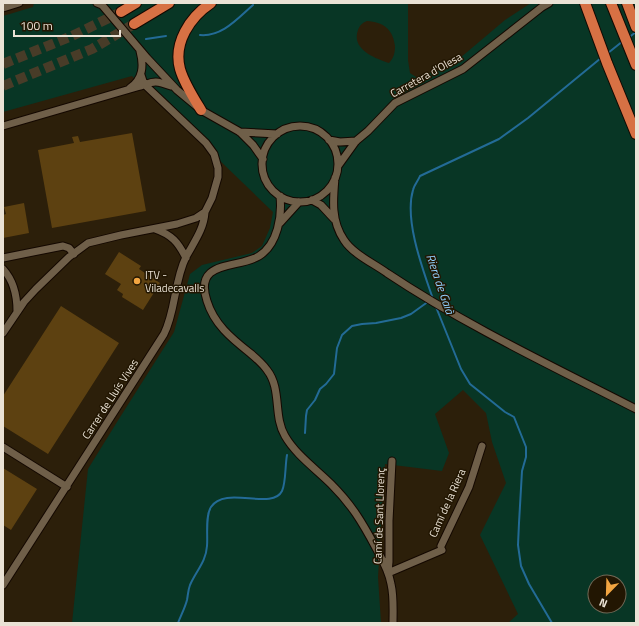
<svg xmlns="http://www.w3.org/2000/svg" width="639" height="626" viewBox="0 0 639 626" font-family="'Titillium Web',sans-serif">
<style>
.green{fill:#083625;fill-rule:evenodd}
.lines{fill:none;stroke-linecap:round;stroke-linejoin:round}
.stream{stroke:#236b96;stroke-width:2}
.building{fill:#5d4111}
.highway-tunnel{stroke:#483c28;stroke-width:10;stroke-dasharray:10 5;stroke-linecap:butt}
.minor-casing{stroke:#140800;stroke-width:9}
.highway-casing{stroke:#140800;stroke-width:12}
.minor{stroke:#6f5f49;stroke-width:7}
.highway{stroke:#d77144;stroke-width:10}
.poi-dot{fill:#f2a541;stroke:#221602;stroke-width:1.5}
.labels{text-anchor:middle;stroke-width:3;stroke-linejoin:round;paint-order:stroke}
.street-label{font-size:11px;fill:#eae2d5;stroke:#221602}
.poi-label{font-size:11px;fill:#eae2d5;stroke:#221602;text-anchor:start}
.water-label{font-size:12px;font-style:italic;fill:#91d1fe;stroke:#221602}
</style>
<rect width="100%" height="100%" fill="#2c1f0a"/>
<!-- green -->
<path class="green" d="M 34,3 L 408,3 L 408,60 L 410,73 L 416,77 L 437,71 L 460,58 L 505,20 L 531,3 L 636,3 L 636,623 L 508,623 L 518,614 L 480,535 L 506,483 L 492,442 L 486,413 L 463,390 L 435,414 L 449,453 L 442,471 L 385,464 L 378,577 L 381,623 L 72,623 L 88,469 L 117,422 L 174,332 L 190,274 L 202,265 L 252,253 L 262,246 L 270,228 L 273,212 L 132,76 L 3,112 L 3,16 L 33,7 ZM 367,21 C 383,22 393,29 395,46 C 395,52 394,58 389,63 C 374,58 351,49 358,30 C 360,25 362,23 367,21 ZM 595,582 L 619,582 L 619,606 L 595,606 Z"/>
<g class="lines">
<!-- stream -->
<path class="stream" d="M 200,35 C 222,37 237,19 253,5
M 628,38 L 636,32
M 146,39 L 166,36
M 608,53 L 623,41
M 433,299 C 423,270 404,220 413,190 C 414,185 418,181 420,176 L 499,139 L 528,118 L 601,58
M 436,307 L 461,369 L 470,384 L 505,412 L 514,417 L 526,447 L 526,457 L 522,471 L 519,523 L 518,545 L 521,566 L 529,584 L 552,623
M 305,433 L 306,416 L 307,410 L 315,400 L 320,389 L 326,384 L 334,374 L 337,348 L 342,335 L 352,326 L 362,324 L 376,323 L 401,318 L 411,314 L 429,301
M 178,623 C 181,615 185,608 187,600 C 188,595 188,590 190,585 C 196,571 206,562 207,546 C 208,536 205,516 211,507 C 225,485 272,511 282,491 C 286,483 285,465 287,455"/>
</g>
<!-- building -->
<path class="building" d="M 132,133 L 146,211 L 52,228 L 38,150 L 74,143 L 72,137 L 78,136 L 80,142 Z
M 24,203 L 29,233 L 3,238 L 3,215 L 6,214 L 4,207 Z
M 119,252 L 141,266 L 139,269 L 160,283 L 143,310 L 122,297 L 123,294 L 117,290 L 121,284 L 105,274 Z
M 61,306 L 119,343 L 48,454 L 3,426 L 3,396 Z
M 3,468 L 37,489 L 11,530 L 3,525 Z"/>
<g class="lines">
<!-- highway-tunnel -->
<path class="highway-tunnel" d="M 3,64 L 72,36 L 121,12
M 3,86 L 92,49 L 134,24"/>
<defs>
<path id="minor" d="M 97,3 L 102,5 L 147,58 L 177,90 L 201,110 L 240,132 L 253,145 L 263,159
M 3,8 L 19,3
M 130,88 C 143,79 144,66 140,51
M 3,126 L 137,87 C 154,82 152,79 171,86
M262 164a38 38 0 1 1 76 0a38 38 0 1 1-76 0Z
M 240,132 L 277,134
M 329,140 L 340,142 L 356,141
M 338,166 L 356,141 L 368,131 L 395,103 L 463,69 L 542,7 L 549,3
M 335,178 C 333,200 331,221 344,240 C 353,254 373,263 387,273 C 465,325 552,366 636,409
M 280,196 C 282,216 278,244 259,256 C 238,269 193,259 207,301 C 214,324 231,338 250,353 C 256,358 262,363 267,370 C 282,389 273,416 285,436 C 296,455 316,469 331,484 C 352,505 362,522 376,548 C 382,559 389,571 391,584 C 394,597 393,610 393,623
M 312,200 L 321,205 L 334,219
M 280,223 L 299,202
M 155,229 C 172,235 178,242 186,258
M 3,258 L 63,246 L 69,248 L 74,254
M 3,269 C 14,281 17,295 17,311
M 3,333 L 24,302 L 36,289 L 69,257 L 88,243 L 121,235 L 177,224 L 196,218 L 205,212 L 212,198 L 218,177 L 218,168 L 214,154 L 206,143 L 144,84 L 141,75
M 3,447 L 67,487
M 441,546 L 469,487 L 482,446
M 388,572 L 389,562 L 389,521 L 392,461
M 388,573 L 442,550
M 3,585 L 164,334 C 176,310 174,281 186,257 C 194,242 204,229 205,212"/>
<path id="highway" d="M 585,3 L 607,63 L 636,134
M 611,3 L 636,65
M 627,3 L 636,27
M 121,12 L 136,3
M 134,24 L 169,3
M 201,110 C 193,97 184,83 180,69 C 173,43 190,17 211,3"/>
</defs>
<!-- minor casing -->
<use href="#minor" class="minor-casing"/>
<!-- highway casing -->
<use href="#highway" class="highway-casing"/>
<!-- minor -->
<use href="#minor" class="minor"/>
<!-- highway -->
<use href="#highway" class="highway"/>
</g>
<!-- markers -->
<circle class="poi-dot" cx="137" cy="281" r="4"/>
<g class="labels">
<!-- street labels -->
<g class="street-label">
<text transform="translate(426 75) rotate(-29)" y="4">Carretera d'Olesa</text>
<text transform="translate(110 399) rotate(-57)" y="4">Carrer de Lluís Vives</text>
<text transform="translate(447 503) rotate(-66)" y="4">Camí de la Riera</text>
<text transform="translate(379 516) rotate(-88)" y="4">Camí de Sant Llorenç</text>
</g>
<!-- poi labels -->
<g class="poi-label">
<text x="145" y="279">ITV -<tspan x="145" dy="13">Viladecavalls</tspan></text>
</g>
<!-- water labels -->
<g class="water-label">
<text transform="translate(440 284) rotate(71)" y="4">Riera de Gaià</text>
</g>
</g>
<!-- border -->
<rect width="639" height="626" fill="none" stroke="#eae2d5" stroke-width="8"/>
<!-- north arrow -->
<g transform="translate(607 594) rotate(203)"><circle r="19" fill="#221602" stroke="#726856"/>
<path d="M0-3L7 15L0 10L-7 15Z" fill="#f2a541"/>
<text y="-6" font-size="11" font-weight="bold" text-anchor="middle" fill="#eae2d5">N</text>
</g>
<!-- scale -->
<path d="M14 30v6h106v-6" fill="none" stroke="#eae2d5" stroke-width="2"/>
<text x="20" y="30" font-size="12" fill="#eae2d5" stroke="#221602" stroke-width="3" paint-order="stroke">100 m</text>
</svg>
